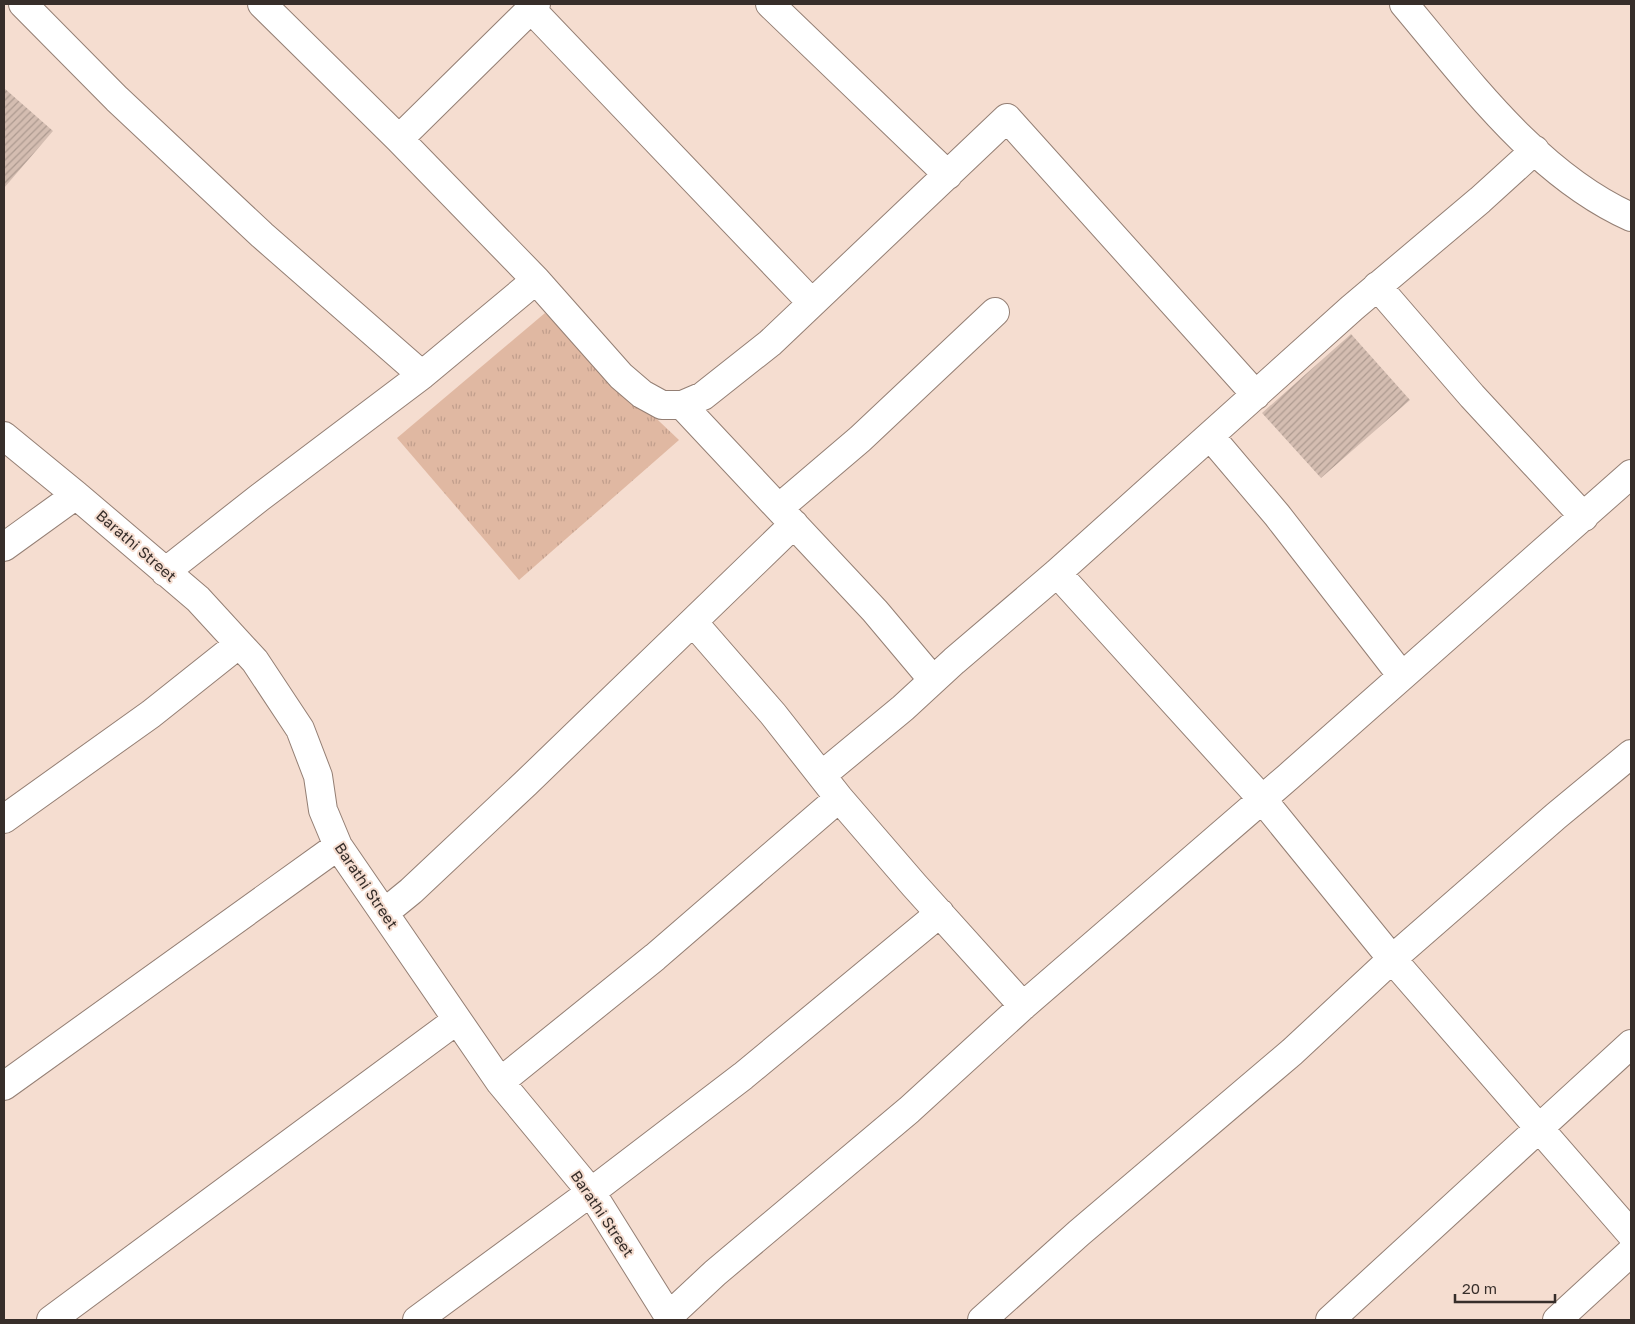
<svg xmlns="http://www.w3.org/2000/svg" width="1635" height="1324" viewBox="0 0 1635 1324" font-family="'Golos Text',sans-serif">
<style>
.park{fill:url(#park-tufts)}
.building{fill:url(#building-hatch)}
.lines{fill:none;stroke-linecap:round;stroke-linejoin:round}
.minor-casing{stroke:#947f74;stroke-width:30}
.minor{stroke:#fff;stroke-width:28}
.labels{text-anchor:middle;stroke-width:4;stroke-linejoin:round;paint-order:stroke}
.street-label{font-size:15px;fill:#372e2a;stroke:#f5ddd0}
</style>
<defs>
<pattern id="park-tufts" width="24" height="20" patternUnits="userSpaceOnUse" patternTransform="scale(1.25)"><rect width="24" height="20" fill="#e0b8a2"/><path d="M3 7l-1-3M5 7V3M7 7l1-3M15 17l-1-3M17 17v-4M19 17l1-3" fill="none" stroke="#c19e8c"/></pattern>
<pattern id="building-hatch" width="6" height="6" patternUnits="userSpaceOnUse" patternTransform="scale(1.25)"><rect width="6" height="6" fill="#d4bdb1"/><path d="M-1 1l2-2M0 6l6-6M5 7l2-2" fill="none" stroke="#ad9a90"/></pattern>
</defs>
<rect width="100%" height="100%" fill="#f5ddd0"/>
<!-- park -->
<path class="park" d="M 545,313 L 679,440 L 519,580 L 397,438 Z"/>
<!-- building -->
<path class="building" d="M 4,88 L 53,131 L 4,188 Z
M 1351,334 L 1410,400 L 1321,478 L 1262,413 Z"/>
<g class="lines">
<defs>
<path id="minor" d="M 23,4 L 117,99 L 262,235 L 422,375
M 262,4 L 399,139 L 536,280 L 621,376 L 642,394 L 662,405 L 682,405 L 703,396 L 770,343 L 1007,118 L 1256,395
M 770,4 L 948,175
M 1404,4 C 1468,80 1537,175 1631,217
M 531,9 L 812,303
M 399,139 L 536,4
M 1377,286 L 1472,396 L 1584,517
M 682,405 L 875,611 L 933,680
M 4,436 L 76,495 L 198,599 L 255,661 L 300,729 L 318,776 L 323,810 L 338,846 L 500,1082 L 591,1192 L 671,1320
M 1210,436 L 1277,515 L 1402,676
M 779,508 L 860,439 L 995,312
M 4,547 L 76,495
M 165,572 L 259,498 L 422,375 L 536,280
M 1057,573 L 1262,799 L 1392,959 L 1631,1234
M 693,622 L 773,714 L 839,798 L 914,885 L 1023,1006
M 822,775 L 903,708 L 954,661 L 1057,573 L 1352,308 L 1480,200 L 1535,150
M 4,819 L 151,714 L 239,644
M 384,913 L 411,891 L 526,783 L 794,524
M 500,1082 L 655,957 L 839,798
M 4,1086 L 338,846
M 669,1316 L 715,1273 L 909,1110 L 1023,1006 L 1288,777 L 1631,474
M 51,1320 L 457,1020
M 417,1320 L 591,1192 L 743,1076 L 940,913
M 982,1320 L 1079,1233 L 1292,1052 L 1392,959 L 1556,816 L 1631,754
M 1330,1320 L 1631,1044
M 1557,1320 L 1631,1252"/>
</defs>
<!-- minor casing -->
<use href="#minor" class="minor-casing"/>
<!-- minor -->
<use href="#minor" class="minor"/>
</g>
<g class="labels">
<!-- street labels -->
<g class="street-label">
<text transform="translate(136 546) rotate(41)" y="5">Barathi Street</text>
<text transform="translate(366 886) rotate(56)" y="5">Barathi Street</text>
<text transform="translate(602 1214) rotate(56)" y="5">Barathi Street</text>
</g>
</g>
<!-- border -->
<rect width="1635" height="1324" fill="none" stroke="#372e2a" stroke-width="10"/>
<!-- scale -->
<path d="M1455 1294v8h100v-8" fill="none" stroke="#372e2a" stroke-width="2.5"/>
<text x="1462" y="1294" font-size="15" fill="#372e2a" stroke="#f5ddd0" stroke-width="4" paint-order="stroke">20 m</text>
</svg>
